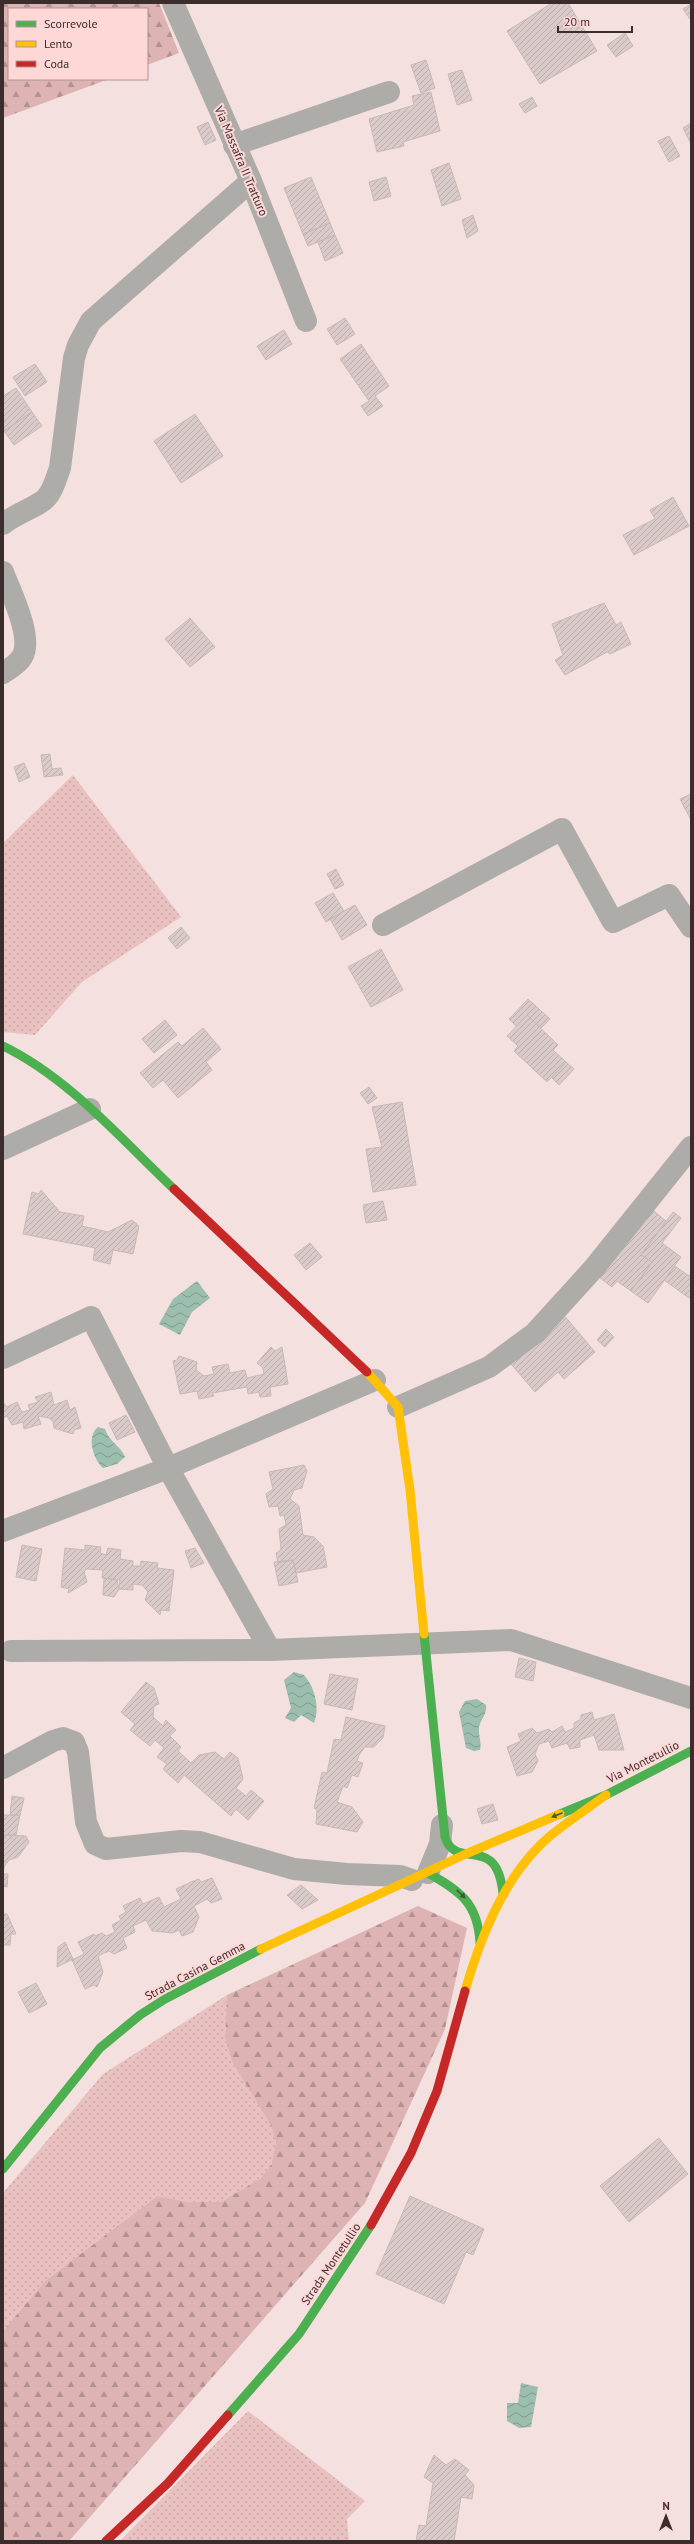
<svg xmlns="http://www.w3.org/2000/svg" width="694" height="2544" viewBox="0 0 694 2544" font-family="'PT Sans',sans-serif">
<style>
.grass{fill:url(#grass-dots)}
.forest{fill:url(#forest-firs)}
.water{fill:url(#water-waves)}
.building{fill:url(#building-hatch);stroke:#c8b8b8}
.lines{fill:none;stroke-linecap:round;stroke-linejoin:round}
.street{stroke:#aeaca9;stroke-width:22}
.fast{stroke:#4caf50;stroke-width:9}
.slow{stroke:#ffc107;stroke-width:9}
.jam{stroke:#c62828;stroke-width:9}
.oneway{fill:#415a39}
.labels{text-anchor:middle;stroke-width:4;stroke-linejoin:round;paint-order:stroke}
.street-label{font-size:12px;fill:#3b2d2c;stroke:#fed8d7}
</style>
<defs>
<pattern id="grass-dots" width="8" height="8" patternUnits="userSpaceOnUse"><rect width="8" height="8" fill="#e9c1c0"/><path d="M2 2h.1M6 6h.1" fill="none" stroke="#c9a6a5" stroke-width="1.8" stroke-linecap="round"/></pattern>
<pattern id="forest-firs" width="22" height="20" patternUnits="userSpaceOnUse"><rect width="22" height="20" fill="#ddb3b3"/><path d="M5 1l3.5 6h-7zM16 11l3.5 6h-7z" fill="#b49292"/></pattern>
<pattern id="water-waves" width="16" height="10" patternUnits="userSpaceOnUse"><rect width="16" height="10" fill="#9bbeaf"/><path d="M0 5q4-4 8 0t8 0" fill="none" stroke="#809b8f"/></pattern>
<pattern id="building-hatch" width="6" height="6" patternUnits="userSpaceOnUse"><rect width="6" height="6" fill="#dacac9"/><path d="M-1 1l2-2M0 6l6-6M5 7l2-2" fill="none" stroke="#bcaead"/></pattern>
</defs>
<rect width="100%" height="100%" fill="#f5e0e0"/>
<!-- grass -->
<path class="grass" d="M 73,775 L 181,917 L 82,982 L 35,1035 L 3,1032 L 3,843 Z
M 227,1995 L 225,2038 L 232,2062 L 271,2124 L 276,2143 L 271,2165 L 261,2178 L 221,2202 L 189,2202 L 157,2196 L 45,2281 L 3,2331 L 3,2193 L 103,2074 Z
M 248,2411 L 365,2501 L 347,2519 L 349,2541 L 120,2541 Z"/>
<!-- forest -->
<path class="forest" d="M 3,3 L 159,3 L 179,53 L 147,65 L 147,9 L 9,9 L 9,79 L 109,79 L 3,118 Z
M 418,1906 L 467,1928 L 445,2029 L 365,2203 L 69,2541 L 3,2541 L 3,2331 L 45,2281 L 157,2196 L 189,2202 L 221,2202 L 261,2178 L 271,2165 L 276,2143 L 271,2125 L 232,2062 L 225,2038 L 227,1995 Z"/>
<!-- water -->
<path class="water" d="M 197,1281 L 210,1298 L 192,1312 L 180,1335 L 159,1324 L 173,1299 Z
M 98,1427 L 105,1429 C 109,1442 121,1446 125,1457 L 117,1464 L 103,1468 C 93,1459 86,1437 98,1427 Z
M 294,1672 L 304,1675 C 315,1687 320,1708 314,1723 L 301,1715 L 294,1722 L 285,1718 L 291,1708 L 284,1680 Z
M 477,1699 L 486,1705 C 487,1715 481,1718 479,1727 C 478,1735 482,1742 480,1750 L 474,1751 L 466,1748 L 459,1712 L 465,1701 Z
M 521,2383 L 538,2387 L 531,2427 L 519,2428 L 507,2421 L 507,2403 L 518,2403 Z"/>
<!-- building -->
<path class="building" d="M 552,3 L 568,3 L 597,51 L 540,84 L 507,31 Z
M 691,4 L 691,19 L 690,19 L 683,9 Z
M 625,33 L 633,46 L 616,57 L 607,45 Z
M 426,60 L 435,88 L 421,93 L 411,65 Z
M 462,70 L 472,100 L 457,105 L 448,74 Z
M 431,92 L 440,131 L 403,142 L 404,146 L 377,152 L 369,119 L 414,105 L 412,96 Z
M 532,97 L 537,106 L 525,113 L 519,104 Z
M 208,122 L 216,140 L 205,145 L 197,127 Z
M 691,123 L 691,144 L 683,128 Z
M 669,136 L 680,156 L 669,162 L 658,141 Z
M 449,163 L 461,199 L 442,206 L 431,170 Z
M 311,177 L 330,223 L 303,234 L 284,188 Z
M 386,177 L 391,196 L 374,201 L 369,182 Z
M 473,215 L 478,231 L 467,238 L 462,220 Z
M 330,223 L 335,235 L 308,246 L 303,234 Z
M 335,235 L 343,253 L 325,261 L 318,242 Z
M 345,318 L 355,334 L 337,345 L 327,329 Z
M 284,330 L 292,344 L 266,360 L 257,346 Z
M 361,344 L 389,386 L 375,396 L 383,406 L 368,416 L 361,406 L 369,401 L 340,359 Z
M 35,364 L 47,382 L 25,396 L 13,377 Z
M 16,388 L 32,412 L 4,431 L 3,396 Z
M 32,412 L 42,426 L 14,445 L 4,431 Z
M 195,414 L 223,456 L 181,483 L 154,441 Z
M 673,497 L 689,526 L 634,555 L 623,535 L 655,519 L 650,510 Z
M 604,603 L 616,625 L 621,622 L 631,644 L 610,654 L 607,652 L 565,675 L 555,660 L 563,655 L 552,624 Z
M 190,618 L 215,647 L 190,667 L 165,639 Z
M 50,754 L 52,769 L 61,768 L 63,775 L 44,777 L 41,755 Z
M 24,763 L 30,777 L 19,782 L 14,767 Z
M 691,794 L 691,820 L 680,799 Z
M 336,869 L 344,885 L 335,889 L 327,874 Z
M 333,893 L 344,911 L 326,922 L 315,903 Z
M 355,905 L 367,925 L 342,940 L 330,919 Z
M 181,927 L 190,938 L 177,949 L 168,938 Z
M 381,949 L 403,990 L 371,1007 L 348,967 Z
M 528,999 L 550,1019 L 541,1028 L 527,1015 L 516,1026 L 509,1019 Z
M 527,1015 L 558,1045 L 553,1050 L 566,1062 L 547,1082 L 514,1051 L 518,1046 L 507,1036 Z
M 165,1020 L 177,1035 L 154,1053 L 142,1039 Z
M 203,1028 L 221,1049 L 206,1062 L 212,1070 L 178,1098 L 163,1080 L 153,1088 L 140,1073 L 178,1042 L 182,1046 Z
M 566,1062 L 574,1069 L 559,1085 L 552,1078 Z
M 369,1087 L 377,1098 L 368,1104 L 360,1093 Z
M 402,1102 L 416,1185 L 373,1192 L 366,1149 L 382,1147 L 372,1107 Z
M 41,1190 L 60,1212 L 84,1216 L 82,1226 L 108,1232 L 132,1220 L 139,1226 L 133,1254 L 113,1250 L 110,1264 L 93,1260 L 95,1248 L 23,1234 L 32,1192 L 39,1194 Z
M 383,1201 L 387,1220 L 366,1223 L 363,1205 Z
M 650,1208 L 666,1221 L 641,1255 L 652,1262 L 631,1291 L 617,1281 L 612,1287 L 599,1277 Z
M 673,1212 L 681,1218 L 662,1243 L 681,1257 L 648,1303 L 631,1291 L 652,1262 L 641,1255 Z
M 310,1243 L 322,1257 L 306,1270 L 294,1255 Z
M 675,1266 L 689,1276 L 691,1273 L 691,1295 L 689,1298 L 664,1280 Z
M 563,1314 L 595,1352 L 564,1379 L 558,1372 L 535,1392 L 511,1364 Z
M 606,1329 L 614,1337 L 605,1347 L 597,1340 Z
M 271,1347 L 275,1351 L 282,1347 L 288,1384 L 270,1387 L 271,1396 L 260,1397 L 259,1392 L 248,1394 L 247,1387 L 212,1393 L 214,1396 L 199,1399 L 197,1391 L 180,1394 L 173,1361 L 177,1360 L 179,1356 L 197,1362 L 196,1370 L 204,1376 L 214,1374 L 212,1367 L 228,1364 L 230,1373 L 245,1370 L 247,1378 L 264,1374 L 263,1368 L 257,1363 Z
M 51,1392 L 54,1405 L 67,1400 L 70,1410 L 75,1407 L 81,1428 L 74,1430 L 73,1434 L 54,1428 L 53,1421 L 49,1418 L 38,1416 L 41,1424 L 24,1429 L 23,1422 L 12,1425 L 7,1416 L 3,1418 L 3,1402 L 7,1407 L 17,1402 L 22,1412 L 30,1410 L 28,1405 L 38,1402 L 35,1397 Z
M 126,1415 L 135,1432 L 117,1440 L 109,1423 Z
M 304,1465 L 307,1471 L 302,1488 L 294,1490 L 290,1499 L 299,1506 L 303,1535 L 314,1537 L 323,1546 L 327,1567 L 296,1573 L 293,1560 L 278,1563 L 276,1553 L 281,1550 L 279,1529 L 286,1525 L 284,1515 L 280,1516 L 278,1506 L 269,1507 L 266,1494 L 273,1489 L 269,1472 Z
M 22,1545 L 42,1549 L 36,1581 L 16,1577 Z
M 85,1545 L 101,1547 L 100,1553 L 106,1555 L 108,1548 L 121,1550 L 120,1559 L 133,1561 L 133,1566 L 140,1566 L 141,1561 L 158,1563 L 157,1568 L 174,1570 L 169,1611 L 161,1610 L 160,1615 L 145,1600 L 148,1592 L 142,1585 L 133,1584 L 133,1590 L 119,1589 L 120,1580 L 102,1578 L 103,1570 L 86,1569 L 84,1572 L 87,1582 L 68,1593 L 69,1589 L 61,1587 L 65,1548 L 85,1550 Z
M 195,1548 L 204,1563 L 191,1568 L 185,1551 Z
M 293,1560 L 298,1582 L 279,1586 L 274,1562 Z
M 104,1578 L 117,1580 L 119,1589 L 114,1597 L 103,1595 Z
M 519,1658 L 536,1662 L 533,1681 L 515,1677 Z
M 330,1674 L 358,1679 L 352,1710 L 324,1704 Z
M 146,1682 L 154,1688 L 159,1704 L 154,1706 L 153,1717 L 163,1726 L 166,1720 L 176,1730 L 170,1736 L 181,1747 L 178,1751 L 191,1763 L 199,1755 L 215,1752 L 224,1759 L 230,1752 L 238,1758 L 243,1779 L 236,1788 L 246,1796 L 251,1790 L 264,1801 L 248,1820 L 236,1809 L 231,1816 L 184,1775 L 178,1783 L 163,1769 L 167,1764 L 157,1757 L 164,1748 L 155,1740 L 150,1746 L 130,1730 L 135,1724 L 121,1712 Z
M 592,1712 L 594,1720 L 614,1714 L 624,1750 L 599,1750 L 594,1735 L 580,1740 L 580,1747 L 570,1749 L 567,1743 L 552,1748 L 549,1741 L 539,1744 L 535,1754 L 538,1761 L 532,1772 L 517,1776 L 507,1747 L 521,1741 L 518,1734 L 532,1728 L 537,1733 L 549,1729 L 552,1732 L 562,1726 L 565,1732 L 574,1728 L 574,1723 L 581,1719 L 581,1715 Z
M 346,1717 L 385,1726 L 383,1738 L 374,1747 L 365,1747 L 359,1755 L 357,1761 L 363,1763 L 358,1777 L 352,1775 L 347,1788 L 343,1786 L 337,1802 L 352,1807 L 363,1822 L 357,1832 L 316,1824 L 317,1810 L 314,1808 L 322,1772 L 327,1773 L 334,1739 L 341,1740 Z
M 12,1796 L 24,1798 L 20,1815 L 10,1815 Z
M 493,1804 L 498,1820 L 482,1824 L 477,1809 Z
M 3,1815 L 20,1815 L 16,1835 L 3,1835 Z
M 3,1835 L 26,1836 L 29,1842 L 18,1857 L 9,1860 L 4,1867 L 3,1874 L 8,1874 L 7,1887 L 3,1886 Z
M 212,1878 L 222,1899 L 211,1903 L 207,1899 L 194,1906 L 199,1917 L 193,1932 L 182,1936 L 179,1930 L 173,1933 L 152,1931 L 146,1920 L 133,1926 L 135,1932 L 123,1938 L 127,1948 L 114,1954 L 109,1951 L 98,1956 L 103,1972 L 97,1987 L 94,1985 L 85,1989 L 72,1960 L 84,1954 L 78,1942 L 94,1934 L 95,1936 L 102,1933 L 106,1936 L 115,1932 L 112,1925 L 121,1920 L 119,1916 L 126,1912 L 123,1906 L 140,1898 L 143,1904 L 159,1897 L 164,1907 L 181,1899 L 176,1889 L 191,1882 L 199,1879 L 201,1882 Z
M 301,1885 L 318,1900 L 302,1909 L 287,1895 Z
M 3,1914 L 7,1914 L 16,1934 L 11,1934 L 10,1945 L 3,1945 Z
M 65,1942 L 73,1959 L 57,1967 L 58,1947 Z
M 36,1983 L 47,2004 L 29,2013 L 18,1992 Z
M 659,2138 L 688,2174 L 629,2222 L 600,2186 Z
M 410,2196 L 484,2229 L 473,2255 L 466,2252 L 444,2304 L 376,2274 Z
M 434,2455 L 446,2465 L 455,2459 L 469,2470 L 465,2475 L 474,2485 L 472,2499 L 461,2497 L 454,2541 L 416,2541 L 419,2525 L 426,2526 L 433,2483 L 424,2477 Z"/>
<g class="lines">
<!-- street -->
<path class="street" d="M 173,3 L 251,181 L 306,321
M 234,145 L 389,92
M 3,524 C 13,515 41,505 47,497 C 54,489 56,478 60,468 L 74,358 L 78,345 L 91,321 L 251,181
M 3,572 C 10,591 34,638 22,657 C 18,664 9,669 3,673
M 383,925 L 562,829 L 613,922 L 669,895 L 691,927
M 3,1149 L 90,1109
M 3,1358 L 91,1317 L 168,1468 L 270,1650
M 398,1407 L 489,1367 L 535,1333 L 594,1268 L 691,1147
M 3,1531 L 168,1468 L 375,1380
M 11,1651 L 270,1650 L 511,1640 L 691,1698
M 3,1768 L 53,1741 L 63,1738 L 74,1742 L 78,1752 L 86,1822 L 95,1844 L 106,1849 L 181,1841 L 200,1842 L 294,1869 L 347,1874 L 400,1876 L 412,1880
M 428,1873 L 440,1844 L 442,1825"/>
<!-- fast -->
<path class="fast" d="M 3,1046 C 69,1078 121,1139 174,1189
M 424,1634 L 445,1837 C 456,1872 497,1831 503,1894
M 560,1814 L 606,1795 L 691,1751
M 428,1873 C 460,1891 478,1903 480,1943
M 3,2169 L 100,2048 L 140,2015 L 165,1999 L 261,1949
M 228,2415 L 299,2334 L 371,2225"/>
<!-- slow -->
<path class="slow" d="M 367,1372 L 398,1407 L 410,1490 L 424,1634
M 261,1949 L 468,1853 L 560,1814
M 465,1991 C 481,1936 505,1874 550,1836 C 567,1822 587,1809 606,1795"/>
<!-- jam -->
<path class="jam" d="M 174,1189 L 367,1372
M 371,2225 L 411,2153 L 437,2091 L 465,1991
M 106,2541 L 168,2483 L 228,2415"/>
</g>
<!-- one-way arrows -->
<defs><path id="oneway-solid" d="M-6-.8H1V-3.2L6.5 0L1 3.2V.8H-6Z"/></defs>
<g class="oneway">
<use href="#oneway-solid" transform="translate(557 1815) rotate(157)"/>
<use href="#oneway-solid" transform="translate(461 1894) rotate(43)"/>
</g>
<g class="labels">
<!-- street labels -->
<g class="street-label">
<text transform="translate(241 161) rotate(67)" y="4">Via Massafra II Tratturo</text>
<text transform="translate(643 1762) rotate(-27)" y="4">Via Montetullio</text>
<text transform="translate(195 1971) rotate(-28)" y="4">Strada Casina Gemma</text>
<text transform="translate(331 2264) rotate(-56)" y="4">Strada Montetullio</text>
</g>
</g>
<!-- border -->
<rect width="694" height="2544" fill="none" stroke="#3b2d2c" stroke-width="8"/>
<!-- legend -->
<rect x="8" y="8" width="140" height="72" fill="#fed8d7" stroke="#b09493"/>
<rect x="16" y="21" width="20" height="6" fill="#4caf50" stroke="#b09493"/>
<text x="44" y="28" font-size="12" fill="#3b2d2c">Scorrevole</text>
<rect x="16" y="41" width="20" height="6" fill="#ffc107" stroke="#b09493"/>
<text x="44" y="48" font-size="12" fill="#3b2d2c">Lento</text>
<rect x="16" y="61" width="20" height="6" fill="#c62828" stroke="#b09493"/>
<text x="44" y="68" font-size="12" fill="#3b2d2c">Coda</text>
<!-- north arrow -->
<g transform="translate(666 2516)" stroke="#fed8d7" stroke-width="3" paint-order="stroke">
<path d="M0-3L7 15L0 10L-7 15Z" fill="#3b2d2c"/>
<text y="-6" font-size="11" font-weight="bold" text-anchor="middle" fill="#3b2d2c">N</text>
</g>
<!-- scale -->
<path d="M558 26v6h74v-6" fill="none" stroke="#3b2d2c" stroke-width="2"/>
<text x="564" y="26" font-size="12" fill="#3b2d2c" stroke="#fed8d7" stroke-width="3" paint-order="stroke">20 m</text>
</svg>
